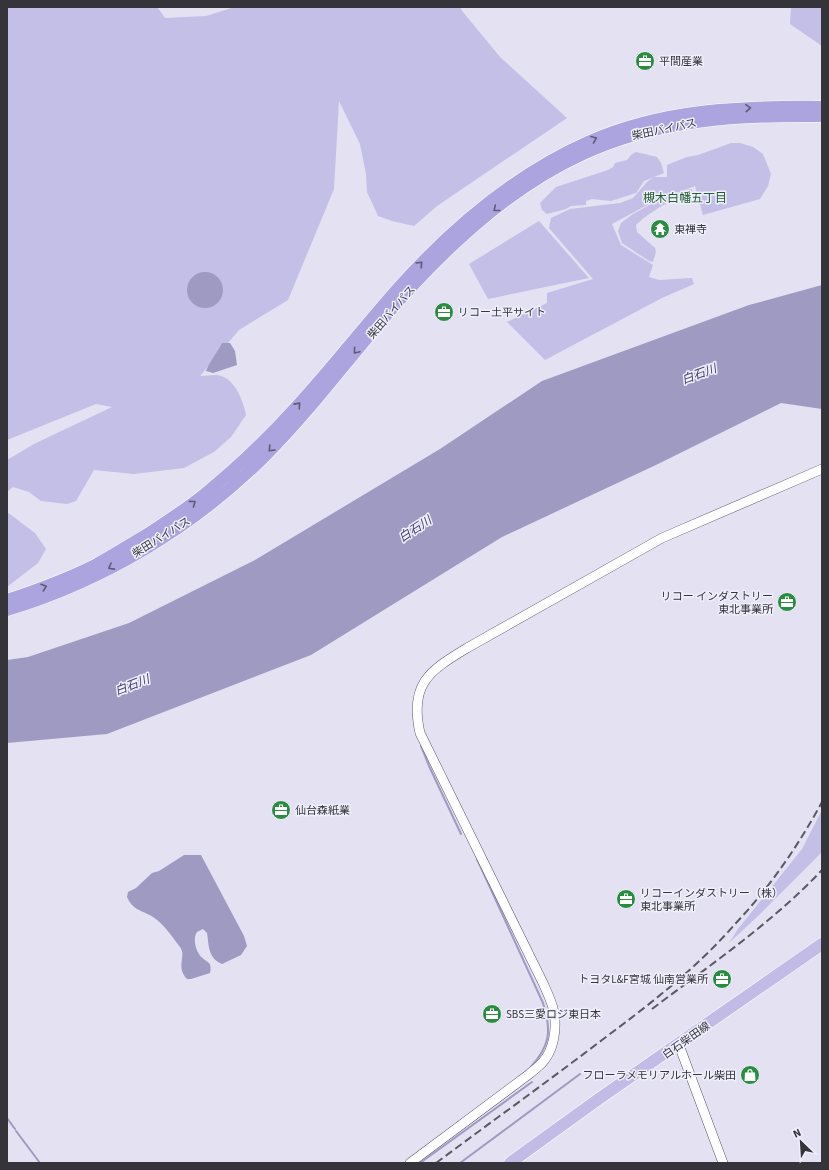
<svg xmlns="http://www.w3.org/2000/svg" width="829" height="1170" viewBox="0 0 829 1170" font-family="'Source Sans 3','Noto Sans JP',sans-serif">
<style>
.green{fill:#c3bfe7}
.water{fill:#9f9ac2}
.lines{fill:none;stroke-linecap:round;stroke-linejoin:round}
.stream{stroke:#9f9ac2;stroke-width:2}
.tertiary-casing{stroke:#5b5968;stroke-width:10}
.primary-casing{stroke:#fff;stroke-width:13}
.trunk-casing{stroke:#fff;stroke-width:13}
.tertiary{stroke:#fff;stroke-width:9}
.primary{stroke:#c1bbe6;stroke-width:12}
.trunk{stroke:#aca4de;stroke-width:12}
.rail{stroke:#5b5a63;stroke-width:2;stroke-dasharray:8 4;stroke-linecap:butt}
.oneway{stroke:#5f5b74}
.labels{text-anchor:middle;stroke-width:3;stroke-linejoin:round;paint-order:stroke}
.poi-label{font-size:11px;fill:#35343b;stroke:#f0effd;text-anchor:start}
.street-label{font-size:11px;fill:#35343b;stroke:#f0effd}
.neighbourhood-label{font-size:12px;fill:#215d2d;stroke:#f0effd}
.water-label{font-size:12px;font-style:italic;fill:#42386c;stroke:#f0effd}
</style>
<rect width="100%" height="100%" fill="#e3e1f2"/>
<!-- green -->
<path class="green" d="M 7,7 L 157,7 L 165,18 L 206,16 L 235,7 L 460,7 L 463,12 L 500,57 L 567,118 L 437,206 L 414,226 L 392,221 L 378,216 L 367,192 L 366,174 L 360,144 L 339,101 L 334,189 L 288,300 L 239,330 L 200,376 C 205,376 210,375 216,375 C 234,376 243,400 246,415 L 231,437 L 214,452 L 184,468 L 134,474 L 94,470 L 76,501 L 67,504 L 41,501 L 29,492 L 13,487 L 7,492 L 7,460 L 34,444 L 112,407 L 96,404 L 7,440 Z
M 791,7 L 822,7 L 822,46 L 790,24 Z
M 731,143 L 740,143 L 753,147 L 763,154 L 771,174 L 768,186 L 760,199 L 703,215 L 695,186 L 669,196 L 662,197 L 612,224 L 621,245 L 653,265 L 649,277 L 659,280 L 692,278 L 694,284 L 662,298 L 545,360 L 507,322 L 547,303 L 547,293 L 593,279 L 549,228 L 551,218 L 570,209 L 620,203 L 633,198 L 648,181 L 654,177 L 667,177 L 667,165 L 687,157 L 698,155 Z
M 636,152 L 657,157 L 661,163 L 664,173 L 644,181 L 636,193 L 611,201 L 592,199 L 586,201 L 586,205 L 571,206 L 566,209 L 547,214 L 542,210 L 540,203 L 556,187 L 608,170 L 613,167 L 615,163 L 627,160 L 631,155 Z
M 691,189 L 693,191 C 685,197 677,199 667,203 C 656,209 645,216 636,225 L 637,232 L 655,248 L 656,252 L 653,262 L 649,261 L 622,243 L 618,231 L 621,223 L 633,214 L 660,199 Z
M 539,221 L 589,278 L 488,299 L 469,264 Z
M 7,512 L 35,533 L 46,549 L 38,563 L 7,587 Z
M 822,810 L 822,852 L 758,916 L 729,943 L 738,929 L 802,849 Z"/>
<!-- water -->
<path class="water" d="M187 290a18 18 0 1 1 36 0a18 18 0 1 1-36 0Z
M 822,285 L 822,409 L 781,403 L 658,464 L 502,537 L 311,655 L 107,734 L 7,743 L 7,660 L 28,657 L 129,623 L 255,560 L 440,449 L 542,381 L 749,305 Z
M 222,343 L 230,343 L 235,351 L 237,365 L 213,373 L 206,371 C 210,361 217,353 222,343 Z
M 184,855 L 201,855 L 244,936 L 247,946 L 241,955 L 222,964 C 208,958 209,946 207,933 L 203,929 L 197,932 C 193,938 195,948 199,954 C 201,958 206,960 209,963 C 211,966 211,969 210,973 L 191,979 L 187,979 C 175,966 187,957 180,947 C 173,938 166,927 157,920 C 146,910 134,913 127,897 L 128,892 L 136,888 L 152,873 L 159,871 Z"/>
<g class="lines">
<!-- stream -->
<path class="stream" d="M 421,746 L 429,766 L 461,834
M 477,859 L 543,1003 C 552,1031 550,1046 530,1068
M 7,1118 L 15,1129
M 16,1131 L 40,1163
M 420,1163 L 532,1082
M 460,1163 L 580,1074"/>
<defs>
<path id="tertiary" d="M 679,1045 L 723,1163
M 410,1163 L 528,1075 C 533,1071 538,1067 542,1063 C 554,1050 557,1029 554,1012 C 552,1002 547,992 543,983 L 420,733 C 409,684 429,671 467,648 L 662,538 L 822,469"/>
<path id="primary" d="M 510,1163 L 600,1098 L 822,944"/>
<path id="trunk" d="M 7,600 C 37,590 67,579 95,565 C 112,556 129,545 146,535 C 167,521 188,508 207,492 C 239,466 269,437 297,406 C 333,367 365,325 400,286 C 453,227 516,174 588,142 C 662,109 742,106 822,107
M 7,610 C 103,581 194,527 265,456 C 307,414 343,366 382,320 C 438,255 504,190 583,154 C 659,119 740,115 822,116"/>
</defs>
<!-- tertiary casing -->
<use href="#tertiary" class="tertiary-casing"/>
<!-- primary casing -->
<use href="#primary" class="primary-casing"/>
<!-- trunk casing -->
<use href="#trunk" class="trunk-casing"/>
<!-- tertiary -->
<use href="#tertiary" class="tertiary"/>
<!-- primary -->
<use href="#primary" class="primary"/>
<!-- trunk -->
<use href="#trunk" class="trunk"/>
<!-- rail -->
<path class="rail" d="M 652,1009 C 710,965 772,923 822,870
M 436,1163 C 491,1122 547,1082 602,1040 C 650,1004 696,969 736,923 C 770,887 798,846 822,802"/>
</g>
<!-- one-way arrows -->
<defs><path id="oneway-chevron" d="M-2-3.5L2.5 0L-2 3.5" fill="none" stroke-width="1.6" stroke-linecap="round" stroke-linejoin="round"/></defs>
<g class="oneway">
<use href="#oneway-chevron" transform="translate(748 108) rotate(-3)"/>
<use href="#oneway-chevron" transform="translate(594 139) rotate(-22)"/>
<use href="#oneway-chevron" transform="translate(496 209) rotate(141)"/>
<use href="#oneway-chevron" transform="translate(420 264) rotate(-46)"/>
<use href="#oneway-chevron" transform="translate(356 351) rotate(130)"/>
<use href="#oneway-chevron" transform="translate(298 405) rotate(-48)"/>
<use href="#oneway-chevron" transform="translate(271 449) rotate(133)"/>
<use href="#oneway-chevron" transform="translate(193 503) rotate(-36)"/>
<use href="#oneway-chevron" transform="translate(111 567) rotate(152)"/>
<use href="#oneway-chevron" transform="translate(44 587) rotate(-19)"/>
</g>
<!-- icons -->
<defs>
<symbol id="office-disc" viewBox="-11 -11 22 22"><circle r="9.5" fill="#2a8c40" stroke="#f0effd"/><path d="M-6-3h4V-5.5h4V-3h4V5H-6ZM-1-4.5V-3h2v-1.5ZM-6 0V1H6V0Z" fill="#fff"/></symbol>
<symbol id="temple-disc" viewBox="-11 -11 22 22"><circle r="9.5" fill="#2a8c40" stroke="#f0effd"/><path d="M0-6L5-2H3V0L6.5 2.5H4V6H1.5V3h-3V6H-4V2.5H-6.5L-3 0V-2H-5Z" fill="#fff"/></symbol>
<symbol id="shop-disc" viewBox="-11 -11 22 22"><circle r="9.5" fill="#2a8c40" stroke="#f0effd"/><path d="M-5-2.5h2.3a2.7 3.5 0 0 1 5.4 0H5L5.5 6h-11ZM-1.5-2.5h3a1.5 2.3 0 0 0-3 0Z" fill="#fff"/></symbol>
</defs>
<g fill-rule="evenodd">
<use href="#office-disc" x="634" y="50" width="22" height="22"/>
<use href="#temple-disc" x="649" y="218" width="22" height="22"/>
<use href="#office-disc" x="433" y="301" width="22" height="22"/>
<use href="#office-disc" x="776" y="591" width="22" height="22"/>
<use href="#office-disc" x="270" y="799" width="22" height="22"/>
<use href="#office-disc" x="615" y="888" width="22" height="22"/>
<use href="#office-disc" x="711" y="968" width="22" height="22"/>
<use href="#office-disc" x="481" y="1003" width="22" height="22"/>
<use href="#shop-disc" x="739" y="1064" width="22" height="22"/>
</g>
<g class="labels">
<!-- poi labels -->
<g class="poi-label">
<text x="659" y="65">平間産業</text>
<text x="674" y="233">東禅寺</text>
<text x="458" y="316">リコー土平サイト</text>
<text x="773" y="600" text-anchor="end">リコー インダストリー<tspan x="773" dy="13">東北事業所</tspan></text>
<text x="295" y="814">仙台森紙業</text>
<text x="640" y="897">リコーインダストリー（株）<tspan x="640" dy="13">東北事業所</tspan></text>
<text x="708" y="983" text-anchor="end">トヨタL&amp;F宮城 仙南営業所</text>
<text x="506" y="1018">SBS三愛ロジ東日本</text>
<text x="736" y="1079" text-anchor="end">フローラメモリアルホール柴田</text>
</g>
<!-- street labels -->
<g class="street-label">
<text transform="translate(664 129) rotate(-12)" y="4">柴田バイパス</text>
<text transform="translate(391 312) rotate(-49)" y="4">柴田バイパス</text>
<text transform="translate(161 537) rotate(-32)" y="4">柴田バイパス</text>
<text transform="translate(686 1040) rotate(-35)" y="4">白石柴田線</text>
</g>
<!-- neighbourhood labels -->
<g class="neighbourhood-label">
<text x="685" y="202">槻木白幡五丁目</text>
</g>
<!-- water labels -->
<g class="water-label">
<text transform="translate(699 374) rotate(-20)" y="4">白石川</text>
<text transform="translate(415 529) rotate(-33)" y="4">白石川</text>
<text transform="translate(132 685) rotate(-21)" y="4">白石川</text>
</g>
</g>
<!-- border -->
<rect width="829" height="1170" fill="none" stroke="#35343b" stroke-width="16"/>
<!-- north arrow -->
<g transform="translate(801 1142) rotate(335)" stroke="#f0effd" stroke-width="3" paint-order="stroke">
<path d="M0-3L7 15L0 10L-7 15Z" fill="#35343b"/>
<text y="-6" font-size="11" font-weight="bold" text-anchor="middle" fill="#35343b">N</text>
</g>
</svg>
